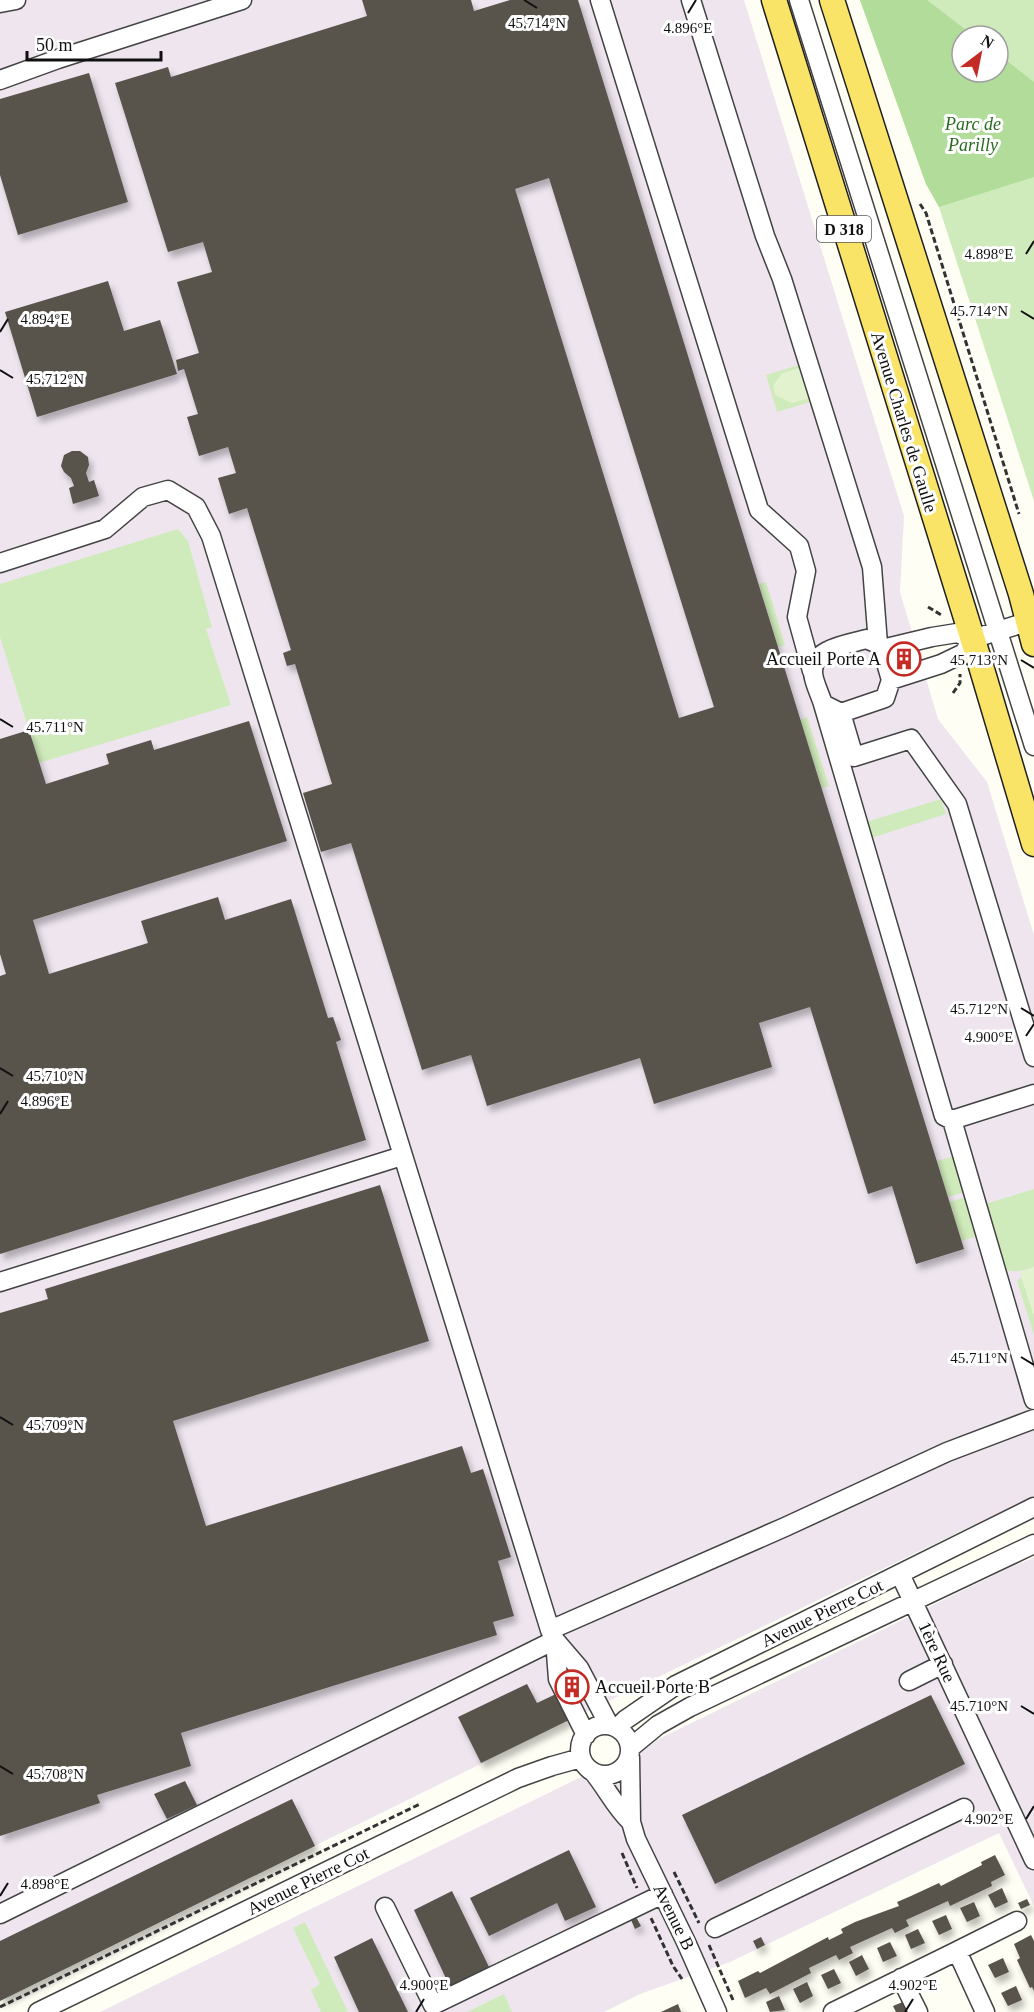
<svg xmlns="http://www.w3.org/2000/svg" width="1034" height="2012" viewBox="0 0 1034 2012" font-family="Georgia,serif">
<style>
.industrial{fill:#eee5ef}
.green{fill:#d0ebbb;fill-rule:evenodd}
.forest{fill:#b2dc9a}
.pitch{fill:#e2f2ce}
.building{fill:#59524c;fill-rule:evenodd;filter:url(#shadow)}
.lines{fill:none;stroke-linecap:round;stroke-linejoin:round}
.minor-casing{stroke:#434343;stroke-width:21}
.major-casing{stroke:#212121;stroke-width:27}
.path{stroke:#323232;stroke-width:3;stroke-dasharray:6 3;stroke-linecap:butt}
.minor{stroke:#fff;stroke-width:18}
.major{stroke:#fae468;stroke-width:24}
.ticks{fill:none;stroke:#101010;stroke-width:2}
.labels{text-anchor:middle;stroke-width:6;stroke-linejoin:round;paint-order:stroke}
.shield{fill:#fff;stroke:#585858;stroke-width:1.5}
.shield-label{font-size:16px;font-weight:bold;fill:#101010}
.park-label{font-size:18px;font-style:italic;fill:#276b1e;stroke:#fff}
.street-label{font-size:18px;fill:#101010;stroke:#fff}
.poi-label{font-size:18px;fill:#101010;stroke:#fff;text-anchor:end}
.ticks-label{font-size:15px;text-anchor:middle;fill:#101010;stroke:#fff;stroke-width:6;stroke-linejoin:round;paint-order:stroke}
</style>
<defs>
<filter id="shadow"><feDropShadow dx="3.5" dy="6" stdDeviation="3" flood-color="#0004"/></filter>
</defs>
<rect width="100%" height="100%" fill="#fffef4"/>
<!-- industrial -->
<path class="industrial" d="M 0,0 L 744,0 L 904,516 L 900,592 L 938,719 L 987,782 L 1034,935 L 1034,1496 L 592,1709 L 0,2001 Z
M 1034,1558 L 1034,1906 L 999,1833 L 730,1962 L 640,1994 L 604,2012 L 100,2012 L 1015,1565 Z"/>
<!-- green -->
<path class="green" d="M 860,0 L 1034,0 L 1034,501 L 939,207 L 926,184 ZM 962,36 L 998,36 L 998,72 L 962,72 Z
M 799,365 L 800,368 L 782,374 L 792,403 L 809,398 L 810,402 L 777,412 L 766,375 Z
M 178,529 L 188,541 L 212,627 L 206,629 L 231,705 L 39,763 L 0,637 L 0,584 Z
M 766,582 L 785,645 L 778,647 L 759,584 Z
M 807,717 L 829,786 L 822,788 L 800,720 Z
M 941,799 L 946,814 L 868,839 L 863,823 Z
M 957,1155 L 968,1191 L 948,1197 L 937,1161 Z
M 1034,1189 L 1034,1267 C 1023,1270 1015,1274 1005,1269 L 982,1205 Z
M 969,1196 L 981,1235 L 961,1241 L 949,1202 Z
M 1021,1277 L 1034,1313 L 1034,1335 L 1017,1281 Z
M 305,1922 L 348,2012 L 321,2012 L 311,1990 L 320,1984 L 293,1928 Z
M 504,1994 L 512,2012 L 467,2012 Z"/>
<!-- forest -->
<path class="forest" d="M 860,0 L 927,0 L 974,36 L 962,36 L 962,72 L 998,72 L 998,54 L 1034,82 L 1034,177 L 939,207 L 926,184 Z"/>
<!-- pitch -->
<path class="pitch" d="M 800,368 L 809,398 L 792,403 L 775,395 L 773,386 L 782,373 Z
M 1034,1267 L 1034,1313 L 1033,1314 L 1020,1272 Z"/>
<!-- building -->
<path class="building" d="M 362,0 L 471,0 L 474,11 L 510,0 L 578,0 L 964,1249 L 916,1264 L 892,1186 L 868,1194 L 810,1007 L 759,1023 L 772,1067 L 654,1104 L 640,1058 L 487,1106 L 471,1055 L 422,1070 L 351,843 L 321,852 L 303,793 L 332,784 L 295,664 L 287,666 L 283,653 L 291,650 L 247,508 L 229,514 L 218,478 L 236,473 L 228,447 L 199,456 L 187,417 L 198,414 L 184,369 L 178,371 L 176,360 L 199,353 L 177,282 L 212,272 L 203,242 L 168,252 L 115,83 L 168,67 L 171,77 L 367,16 ZM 549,178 L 714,707 L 679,718 L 515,189 Z
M 89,73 L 128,202 L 18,235 L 0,175 L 0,99 Z
M 108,281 L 124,331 L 160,320 L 177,374 L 37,417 L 5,312 Z
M 72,451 L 80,451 L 88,457 L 89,465 L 86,473 L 89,482 L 94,480 L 99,496 L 73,504 L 69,488 L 74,486 L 71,478 L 64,472 L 61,466 L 64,455 Z
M 912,651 L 915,660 L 896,666 L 893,657 Z
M 249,721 L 287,841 L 33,920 L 49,974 L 148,943 L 141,921 L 218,897 L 225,920 L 291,899 L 328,1018 L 333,1017 L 341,1040 L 336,1042 L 366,1140 L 0,1254 L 0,976 L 6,974 L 0,954 L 0,739 L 29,730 L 46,784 L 109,764 L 106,754 L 151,740 L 154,750 Z
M 380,1185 L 429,1341 L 173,1421 L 206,1526 L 462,1446 L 471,1473 L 483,1469 L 511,1557 L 498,1561 L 514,1616 L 493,1622 L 497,1635 L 181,1733 L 191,1766 L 97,1795 L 100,1803 L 0,1836 L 0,1313 L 48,1299 L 45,1289 Z
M 527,1684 L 537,1703 L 556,1694 L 569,1720 L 481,1763 L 458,1717 Z
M 931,1695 L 965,1764 L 715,1884 L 682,1815 Z
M 185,1781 L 197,1805 L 167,1819 L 154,1794 Z
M 292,1799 L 315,1846 L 0,2001 L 0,1941 Z
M 569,1850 L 596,1907 L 565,1921 L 557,1903 L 489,1936 L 470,1898 Z
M 995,1855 L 1005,1875 L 991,1882 L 992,1886 L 950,1906 L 948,1901 L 906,1920 L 909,1926 L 895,1933 L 892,1928 L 850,1947 L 853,1953 L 839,1960 L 836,1955 L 809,1968 L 811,1973 L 770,1994 L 766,1988 L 745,1998 L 738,1981 L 758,1971 L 760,1973 L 828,1937 L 829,1940 L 843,1933 L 841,1929 L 855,1922 L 899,1906 L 897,1902 L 911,1896 L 939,1883 L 941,1886 L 982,1865 L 981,1862 Z
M 1002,1888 L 1008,1902 L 995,1908 L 988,1895 Z
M 452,1891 L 489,1967 L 450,1987 L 414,1910 Z
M 1027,1899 L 1030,1905 L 1021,1909 L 1018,1903 Z
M 974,1902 L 980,1916 L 967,1922 L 960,1908 Z
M 946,1915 L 952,1929 L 939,1935 L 932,1921 Z
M 636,1917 L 641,1926 L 635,1929 L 631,1920 Z
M 918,1929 L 925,1943 L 911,1949 L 905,1935 Z
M 1031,1935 L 1034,1941 L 1034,1991 L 1032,1987 L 1030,1988 L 1017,1960 L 1020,1958 L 1014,1944 Z
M 761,1937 L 765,1945 L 757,1949 L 753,1941 Z
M 372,1938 L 408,2012 L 359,2012 L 334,1957 Z
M 890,1942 L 897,1956 L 883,1962 L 877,1948 Z
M 862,1955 L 869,1969 L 856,1976 L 849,1962 Z
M 1003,1958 L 1009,1972 L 995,1978 L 988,1965 Z
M 834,1969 L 841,1983 L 828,1989 L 821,1975 Z
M 807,1982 L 813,1996 L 800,2003 L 793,1989 Z
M 1016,1986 L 1022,2000 L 1008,2006 L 1001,1993 Z
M 779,1996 L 785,2010 L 770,2012 L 766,2002 Z
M 905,2001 L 911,2012 L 896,2012 L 893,2006 Z
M 678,2004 L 681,2012 L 661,2012 Z"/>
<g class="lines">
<defs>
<path id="minor" d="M 600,0 L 759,510 L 799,546 L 806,571 L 797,617 L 812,671
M 691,0 L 765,236 L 782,279 L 872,567 L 878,644 L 882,649 L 891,680 L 885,698 L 841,713 L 823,704 C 820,694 813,681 813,672 C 812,648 850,644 866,639 L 878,644
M 799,0 L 1034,746
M 0,3 L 16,0
M 0,80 L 58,59 L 242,0
M 0,563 L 105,529 L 143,497 L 168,490 L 196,507 L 211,536 L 550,1630 L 555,1640 L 579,1668 L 609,1725
M 882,649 L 932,637 L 957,633 L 972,639 L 1027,622 L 1034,612
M 891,680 L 941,664 L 964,653 L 972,639
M 823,704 L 944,1116 L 952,1120 L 1034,1094
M 841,713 L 854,757 L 911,739 L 957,804 L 1034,1057
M 952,1120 L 1034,1400
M 0,1282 L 402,1156
M 900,1574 L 1034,1860
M 550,1630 L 785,1527 L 947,1452 L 1034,1419
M 555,1640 L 558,1679 L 586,1735
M 909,1681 L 943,1664
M580 1750a25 25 0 1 1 50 0a25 25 0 1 1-50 0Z
M 617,1728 L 625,1720 L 676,1685 L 1034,1507
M 630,1748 L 658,1725 L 690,1707 L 1034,1544
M 630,1757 L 631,1822 L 636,1839 L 686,1942 L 717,2012
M 594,1773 C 607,1789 616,1808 631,1822
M 385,1907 L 433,2005 L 663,1894
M 0,1914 L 555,1640
M 715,1928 L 964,1808
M 957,1951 L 1017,1921
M 901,1978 L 918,2012
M 38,2012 L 518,1778 L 552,1766 L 581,1758
M 833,2012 L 957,1951 L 985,2012"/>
<path id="major" d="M 774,0 L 981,666 L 1034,844
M 832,0 L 1021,594 L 1034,644"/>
</defs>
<!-- minor casing -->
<use href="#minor" class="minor-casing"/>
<!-- major casing -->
<use href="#major" class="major-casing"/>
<!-- path -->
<path class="path" d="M 920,204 L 926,213 L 1019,514
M 928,607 L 943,616
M 953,693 L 960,683 L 960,674
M 622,1853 L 637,1888
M 674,1872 L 699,1923
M 651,1918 L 673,1966 L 682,1979
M 709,1945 L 733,2000
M 0,2007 L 420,1804"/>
<!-- minor -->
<use href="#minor" class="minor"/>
<!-- major -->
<use href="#major" class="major"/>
</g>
<!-- ticks -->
<path class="ticks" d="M 524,0 L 537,8M 688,13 L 696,0M 1026,254 L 1034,241M 1021,311 L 1034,319M 0,332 L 8,319M 0,370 L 13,378M 1021,660 L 1034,668M 0,719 L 13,727M 1021,1008 L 1034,1016M 1026,1036 L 1034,1024M 0,1068 L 13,1076M 0,1114 L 8,1101M 1021,1357 L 1034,1365M 0,1417 L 13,1425M 1021,1706 L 1034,1714M 0,1766 L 13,1774M 1026,1819 L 1034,1806M 0,1896 L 8,1883M 416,2012 L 424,1999M 905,2012 L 913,1999"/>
<!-- icons -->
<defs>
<symbol id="building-ring" viewBox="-11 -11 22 22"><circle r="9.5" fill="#fff" stroke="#c42b24" stroke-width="1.5"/><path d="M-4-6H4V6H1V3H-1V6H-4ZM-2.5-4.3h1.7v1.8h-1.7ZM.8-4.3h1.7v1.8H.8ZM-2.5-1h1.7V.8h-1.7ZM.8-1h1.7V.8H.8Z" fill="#c42b24"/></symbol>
</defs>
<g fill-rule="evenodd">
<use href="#building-ring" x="885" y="640" width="38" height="38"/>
<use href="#building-ring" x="553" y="1668" width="38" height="38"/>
</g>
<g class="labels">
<!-- shield labels -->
<rect class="shield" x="817" y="216" width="54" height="26" rx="4.5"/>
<g class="shield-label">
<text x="844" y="235">D 318</text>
</g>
<!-- park labels -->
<g class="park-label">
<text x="973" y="130">Parc de<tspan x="973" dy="21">Parilly</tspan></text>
</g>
<!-- street labels -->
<g class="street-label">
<text transform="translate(904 422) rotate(73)" y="6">Avenue Charles de Gaulle</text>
<text transform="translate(822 1613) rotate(-26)" y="6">Avenue Pierre Cot</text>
<text transform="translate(937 1652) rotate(65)" y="6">1ère Rue</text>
<text transform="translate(308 1881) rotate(-26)" y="6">Avenue Pierre Cot</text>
<text transform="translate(674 1917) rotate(64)" y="6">Avenue B</text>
</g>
<!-- poi labels -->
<g class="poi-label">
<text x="881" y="665">Accueil Porte A</text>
<text x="595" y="1693" text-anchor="start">Accueil Porte B</text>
</g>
</g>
<g class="ticks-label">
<text x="537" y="28">45.714°N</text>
<text x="688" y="33">4.896°E</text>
<text x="989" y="259">4.898°E</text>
<text x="979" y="316">45.714°N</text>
<text x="45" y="324">4.894°E</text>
<text x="55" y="384">45.712°N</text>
<text x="979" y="665">45.713°N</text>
<text x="55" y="732">45.711°N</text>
<text x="979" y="1014">45.712°N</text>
<text x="989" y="1042">4.900°E</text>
<text x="55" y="1081">45.710°N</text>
<text x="45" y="1106">4.896°E</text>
<text x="979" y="1363">45.711°N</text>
<text x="55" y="1430">45.709°N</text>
<text x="979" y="1711">45.710°N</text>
<text x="55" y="1779">45.708°N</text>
<text x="989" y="1824">4.902°E</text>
<text x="45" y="1889">4.898°E</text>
<text x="424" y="1990">4.900°E</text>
<text x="913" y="1990">4.902°E</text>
</g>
<!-- north arrow -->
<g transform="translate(980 54) rotate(32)"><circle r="28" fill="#ffffff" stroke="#9f9f9f" stroke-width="1.5"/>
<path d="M0-4.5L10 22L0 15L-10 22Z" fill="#c42b24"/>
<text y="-9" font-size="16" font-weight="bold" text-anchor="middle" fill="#101010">N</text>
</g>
<!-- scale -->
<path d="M27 51v9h134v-9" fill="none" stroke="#101010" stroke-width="3"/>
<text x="36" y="51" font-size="18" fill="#101010" stroke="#ffffff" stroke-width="4.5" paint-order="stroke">50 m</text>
</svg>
